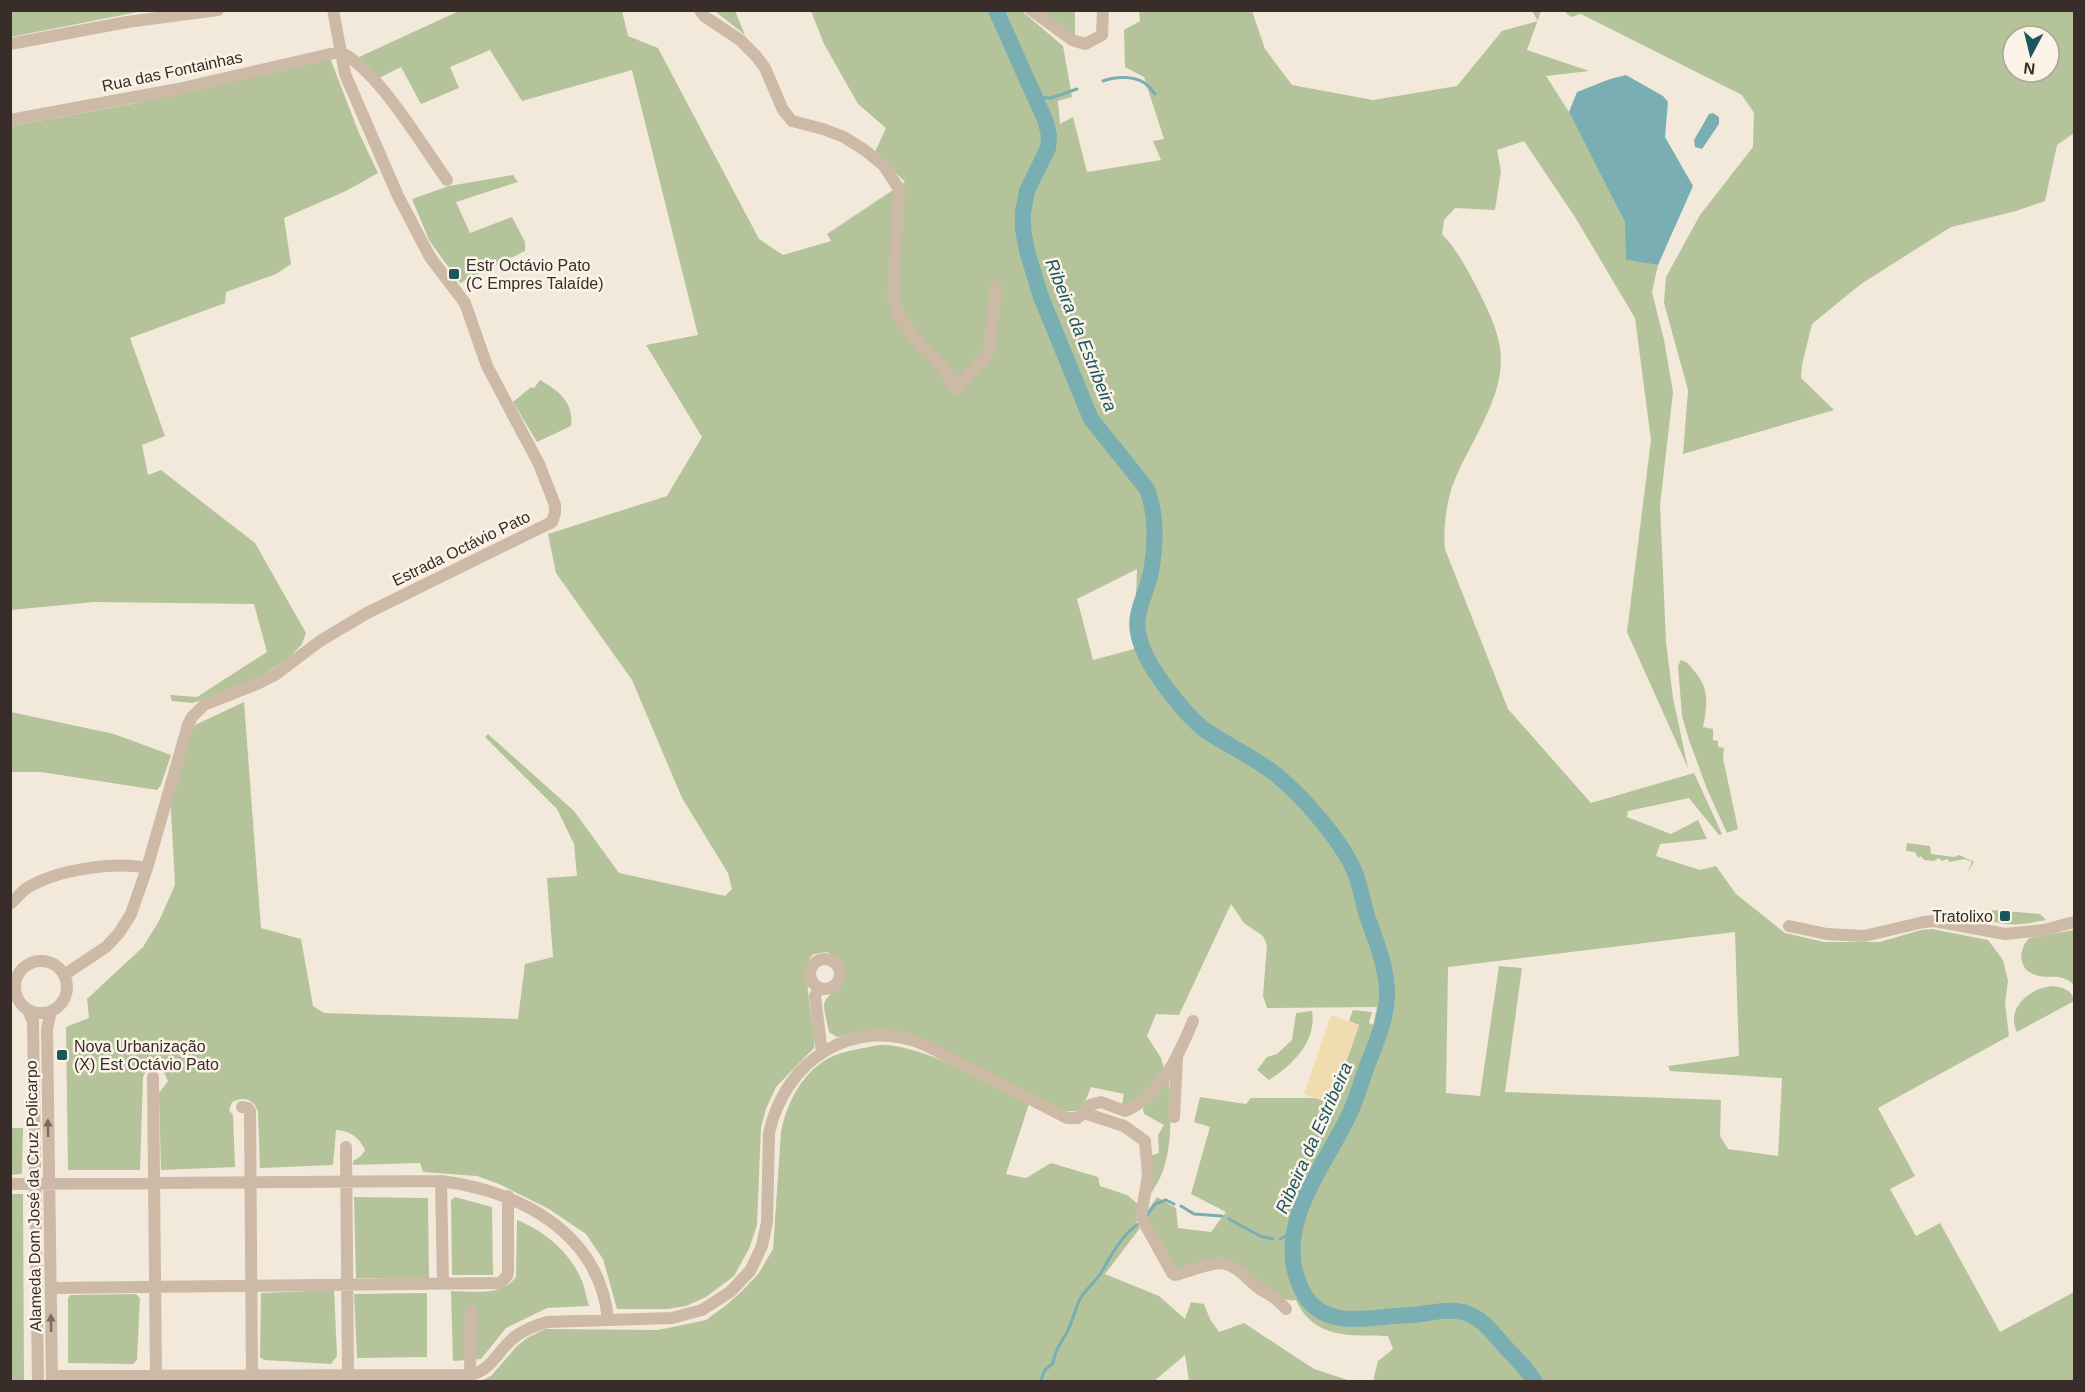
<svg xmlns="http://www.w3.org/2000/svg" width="2085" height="1392" viewBox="0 0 2085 1392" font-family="Arial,sans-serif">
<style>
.green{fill:#b4c39a;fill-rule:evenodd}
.sand{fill:#f1dcb0}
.water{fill:#79aeb2}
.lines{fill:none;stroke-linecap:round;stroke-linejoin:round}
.stream{stroke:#79aeb2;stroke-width:3}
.river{stroke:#79aeb2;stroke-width:16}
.minor{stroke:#ccb9a6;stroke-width:12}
.oneway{fill:#7b6c61}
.poi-dot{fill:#1b565c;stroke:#fbf3e8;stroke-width:2}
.labels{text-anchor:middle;stroke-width:5;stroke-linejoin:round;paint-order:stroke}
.street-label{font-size:16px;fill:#382d28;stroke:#fbf3e8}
.poi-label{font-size:16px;fill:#382d28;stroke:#fbf3e8;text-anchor:start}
.water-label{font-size:18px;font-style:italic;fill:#1b565c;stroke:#fbf3e8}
</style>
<rect width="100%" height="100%" fill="#f3e9db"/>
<!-- green -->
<path class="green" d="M 11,10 L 142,10 L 143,11 L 11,37 Z
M 459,11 L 622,11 L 628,36 L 658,48 L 759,239 L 783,255 L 831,241 L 827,234 L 905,182 L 875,152 L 886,128 L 858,104 L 824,44 L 811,11 L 1022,11 L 1063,46 L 1072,97 L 1058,101 L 1060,124 L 1073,117 L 1087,172 L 1161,160 L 1153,141 L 1164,139 L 1144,77 L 1125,67 L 1124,30 L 1140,21 L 1139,11 L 1252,11 L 1265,49 L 1292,85 L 1373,100 L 1457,86 L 1502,31 L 1538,21 L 1532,11 L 1541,11 L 1527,50 L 1589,71 L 1546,76 L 1569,112 L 1626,222 L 1627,260 L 1658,265 L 1652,292 L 1664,340 L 1673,392 L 1660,505 L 1666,642 L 1673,698 L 1688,768 L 1627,632 L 1651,440 L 1635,318 L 1575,217 L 1524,141 L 1497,150 L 1501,171 L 1495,210 L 1455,208 L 1444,220 L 1442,234 C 1459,252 1468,271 1479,292 C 1488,310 1497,328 1500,348 C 1508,396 1466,446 1451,490 C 1446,508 1443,530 1445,549 L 1508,709 L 1591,803 L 1694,773 L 1722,834 L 1719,835 L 1689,798 L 1628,811 L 1627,817 L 1671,834 L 1698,820 L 1707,839 L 1660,844 L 1656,856 L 1700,870 L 1716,866 L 1736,894 L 1785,933 L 1824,942 L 1880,942 L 1921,930 L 1932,929 L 1988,940 L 2003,960 L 2008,981 L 2005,1003 L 2009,1036 L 1878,1108 L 1915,1176 L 1890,1189 L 1916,1236 L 1940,1223 L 2000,1332 L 2074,1292 L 2074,1379 L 2070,1382 L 1373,1381 L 1378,1361 L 1393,1349 L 1388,1336 C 1352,1335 1314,1340 1296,1300 C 1279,1304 1250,1277 1237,1266 L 1175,1271 L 1145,1215 L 1157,1197 L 1176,1208 L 1178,1228 L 1211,1232 L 1226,1212 L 1191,1194 L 1210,1127 L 1194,1122 L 1200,1097 L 1246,1104 L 1251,1098 L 1315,1098 L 1331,1103 L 1359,1025 L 1349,1021 L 1353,1010 L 1372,1012 L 1369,1023 L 1373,1025 L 1377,1007 L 1267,1008 L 1263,996 L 1267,945 L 1263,936 L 1244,923 L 1231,904 L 1179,1015 L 1156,1014 L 1147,1036 L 1161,1058 L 1164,1068 L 1145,1094 L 1129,1105 L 1122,1104 L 1124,1094 L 1091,1087 C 1083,1107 1082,1116 1058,1109 L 917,1036 L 881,1030 L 837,1037 L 829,1032 C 823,1002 818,1003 843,984 L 845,974 L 842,962 L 827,952 C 823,953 816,953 813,955 C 800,962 813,1025 815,1039 L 814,1048 L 776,1087 L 766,1109 L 761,1127 L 757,1225 L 749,1249 L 734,1276 L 706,1297 L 686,1306 L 668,1309 L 617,1309 L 603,1259 L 586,1234 L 549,1209 L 499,1184 L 477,1176 L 423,1172 L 420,1163 L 353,1165 L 353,1161 L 361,1156 L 365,1150 C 359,1137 350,1131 336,1130 L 333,1165 L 260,1168 L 258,1112 C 254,1099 244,1096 232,1102 L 229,1110 L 233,1115 L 235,1167 L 161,1170 L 159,1093 L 168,1081 L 163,1071 L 156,1068 L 148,1068 L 143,1077 L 140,1170 L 68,1170 L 66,1027 L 89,1018 L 87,999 L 143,947 L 159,921 L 175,885 L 170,792 L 191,733 L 195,725 L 244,702 L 261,928 L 301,939 L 313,1006 L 324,1013 L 518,1019 L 525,964 L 553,957 L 547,878 L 577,876 L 574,844 L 557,809 L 485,737 L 488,734 L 574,811 L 619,873 L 725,896 L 732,889 L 728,873 L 682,798 L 632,680 L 556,573 L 548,534 L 667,496 L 702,437 L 646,345 L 698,335 L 632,70 L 522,101 L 490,50 L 450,67 L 459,88 L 421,104 L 401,67 L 379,78 L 359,57 ZM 1137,569 L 1134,649 L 1093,660 L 1077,599 ZM 1735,932 L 1739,1056 L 1668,1066 L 1670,1071 L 1782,1078 L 1778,1156 L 1728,1149 L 1720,1136 L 1721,1100 L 1505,1092 L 1522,968 L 1499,966 L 1480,1096 L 1446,1093 L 1448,967 Z
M 715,11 L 735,11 L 745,35 Z
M 1042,11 L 1075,11 L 1075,38 Z
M 1564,11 L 2074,11 L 2074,133 L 2057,145 L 2045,201 L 2016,211 L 1951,227 L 1861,284 L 1812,324 L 1802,365 L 1801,378 L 1834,410 L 1683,454 L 1688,390 L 1664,303 L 1666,277 L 1700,215 L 1753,147 L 1754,113 L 1742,95 L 1581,14 L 1571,17 ZM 2013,36 L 2049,36 L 2049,72 L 2013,72 Z
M 330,58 L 359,133 L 378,173 L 346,191 L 284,218 L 291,264 L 276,274 L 226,292 L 225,303 L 130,338 L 165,436 L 142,445 L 148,475 L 161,470 L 255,543 L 306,633 L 302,644 L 288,659 L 260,677 L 193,703 L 172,701 L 170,695 L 197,697 L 267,652 L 254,604 L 94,602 L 11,610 L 11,126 L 137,103 Z
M 513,175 L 518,182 L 456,202 L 470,233 L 512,217 L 525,242 L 525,251 L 460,283 L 429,240 L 412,199 L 449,186 Z
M 540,380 C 559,391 574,402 571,426 L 537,442 L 513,402 L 531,387 L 534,388 Z
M 1681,660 C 1688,662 1691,667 1695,672 C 1710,689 1707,707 1703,727 L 1713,729 L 1713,740 L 1718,741 L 1718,747 L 1724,748 L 1723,758 L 1738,829 L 1727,833 L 1707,789 L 1689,740 L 1682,716 L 1678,666 Z
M 11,712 L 114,734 L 171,755 L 161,785 L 157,790 L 41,772 L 11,772 Z
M 1907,843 L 1930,846 L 1931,854 L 1954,857 L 1959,855 L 1974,862 L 1967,873 L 1972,862 L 1965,859 L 1950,862 L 1947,859 L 1942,861 L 1939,858 L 1934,861 L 1924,860 L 1921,856 L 1918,858 L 1915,852 L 1906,851 Z
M 1992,910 L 2040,914 L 2046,920 C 2024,924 2013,927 1991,921 Z
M 2074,930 L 2074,985 C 2059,971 2049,981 2033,974 C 2017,968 2019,946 2030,938 Z
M 2052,986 C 2062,987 2073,990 2074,1001 L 2017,1032 C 2005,1008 2030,988 2052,986 Z
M 1312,1011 C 1317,1041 1293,1065 1269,1080 L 1257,1070 L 1267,1057 L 1277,1054 L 1292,1040 L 1296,1013 Z
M 879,1045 C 922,1043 990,1084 1029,1104 L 1006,1174 L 1026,1178 L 1051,1163 L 1098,1177 L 1100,1186 L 1127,1195 L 1138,1204 L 1136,1223 L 1140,1228 L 1105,1274 L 1159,1296 L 1185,1319 L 1191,1302 L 1204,1304 L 1210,1319 L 1219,1332 L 1244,1323 L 1314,1369 L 1351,1381 L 1189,1381 L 1185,1355 L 1153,1382 L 478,1382 L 491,1376 L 517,1346 L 527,1338 L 545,1329 L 658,1330 L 706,1320 L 725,1306 L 741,1292 L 759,1273 L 773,1249 L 781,1132 C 787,1102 803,1070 833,1056 C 847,1050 864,1048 879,1045 Z
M 1167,1075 L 1169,1078 C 1170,1104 1173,1138 1165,1164 C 1162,1177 1155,1187 1148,1198 L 1150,1156 L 1159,1153 L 1158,1135 L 1164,1125 L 1144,1114 L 1143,1109 Z
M 11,1128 L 23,1128 L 22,1174 L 11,1175 Z
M 10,1194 L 23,1194 L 24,1381 L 11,1381 Z
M 354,1197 L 428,1198 L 429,1279 L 356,1278 Z
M 455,1197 L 492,1207 L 493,1275 L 452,1275 L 451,1200 Z
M 517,1220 C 543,1230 570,1252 581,1279 C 585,1287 586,1297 589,1306 L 547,1308 L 506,1328 L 481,1359 L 453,1361 L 451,1291 C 474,1291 500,1297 516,1277 Z
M 334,1290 L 337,1356 L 331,1364 L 264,1360 L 260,1357 L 261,1293 Z
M 427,1293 L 427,1357 L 357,1358 L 354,1294 Z
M 136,1294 L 140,1298 L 137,1360 L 133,1364 L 68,1363 L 68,1299 L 70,1295 Z"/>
<!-- sand -->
<path class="sand" d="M 1331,1015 L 1359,1025 L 1332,1104 L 1304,1094 Z"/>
<!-- water -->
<path class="water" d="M 1626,75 L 1663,96 L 1668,102 L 1665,137 L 1693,186 L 1658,265 L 1626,260 L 1625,222 L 1569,112 L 1577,92 L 1610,79 Z
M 1713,113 L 1719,117 L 1719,124 L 1702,149 L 1695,147 L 1694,140 L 1709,114 Z"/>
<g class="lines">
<!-- stream -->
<path class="stream" d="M 1103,81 C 1115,76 1138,75 1148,86 C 1151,88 1152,91 1155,94
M 1035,97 L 1051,98 L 1077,89
M 1181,1206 L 1194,1214 L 1222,1216
M 1147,1215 L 1155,1204 L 1166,1200 L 1174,1204
M 1229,1219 L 1260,1236 L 1273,1239
M 1280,1239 L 1294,1232
M 1040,1382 L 1045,1370 L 1053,1363 C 1055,1351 1060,1344 1066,1334 C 1072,1323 1075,1310 1080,1299 C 1086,1289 1095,1282 1101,1273 C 1112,1254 1121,1235 1141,1222"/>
<!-- river -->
<path class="river" d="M 996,10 L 1046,122 L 1049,136 L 1048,148 L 1027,191 L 1023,212 L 1023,229 L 1027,251 L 1041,297 L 1091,419 L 1147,489 C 1156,512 1156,542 1152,566 C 1146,606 1125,614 1147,658 C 1158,679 1188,719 1208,732 C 1229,746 1253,757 1274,773 C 1301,794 1344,843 1356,875 C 1361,889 1363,903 1367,916 C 1376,941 1388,970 1387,997 C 1386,1021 1375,1045 1367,1066 C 1361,1083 1356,1101 1348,1117 C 1322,1171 1269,1232 1304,1294 C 1321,1324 1356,1320 1385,1317 C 1397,1315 1409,1316 1421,1314 C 1435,1312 1448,1309 1463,1312 C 1484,1318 1494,1335 1508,1350 C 1518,1360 1527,1369 1535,1382"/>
<!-- minor -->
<path class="minor" d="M 700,10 L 704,16 L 740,40 L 756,56 L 765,68 L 783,110 L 792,121 L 823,129 L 844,137 L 866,151 L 884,166 L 899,189 L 893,296 L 899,316 L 919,344 L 943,368 L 956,389 L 986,356 L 989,349 L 996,287
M 1031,10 L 1072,40 L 1085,44 L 1102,35 L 1103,10
M 10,44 L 127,22 L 218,10
M 10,120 L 178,89 L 339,52 C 375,65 423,147 447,180
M 10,904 C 16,899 21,892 27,888 C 56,870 114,861 147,868
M 1789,926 L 1827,934 L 1864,936 L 1924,922 L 1935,921 L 2005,934 L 2044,930 L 2074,922
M810 974a15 15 0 1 1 30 0a15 15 0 1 1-30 0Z
M15 987a26 26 0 1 1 52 0a26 26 0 1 1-52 0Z
M 64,975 L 106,947 L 119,933 L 131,914 L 147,868 L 188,725 L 192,717 L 204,705 L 257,684 L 275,675 L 320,641 L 367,613 L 552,522 L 555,513 L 555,505 L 539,464 L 487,366 L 465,303 L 430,257 L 398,196 L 345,74 L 333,10
M 819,988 L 815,996 L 822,1053
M 28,1010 L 33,1022 L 38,1382
M 51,1011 L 47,1029 L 52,1382
M 153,1077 L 156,1375
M 242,1107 L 248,1108 L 250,1111 L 252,1382
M 1084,1113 L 1124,1126 L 1145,1141 L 1148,1175 L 1141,1217 L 1172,1273 L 1175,1275 C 1187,1272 1209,1263 1221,1263 C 1238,1265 1247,1280 1260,1289 C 1270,1295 1278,1299 1286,1309
M 1174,1117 L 1177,1058
M 346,1147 L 348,1375
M 441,1181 L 443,1284
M 10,1184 L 441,1181 C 519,1191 599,1232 608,1319
M 51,1288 L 500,1283 L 507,1276 L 508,1272 L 508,1196
M 470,1375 L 471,1311
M 52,1376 L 470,1375 C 492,1371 499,1348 516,1336 C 526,1329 536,1325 547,1322 L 672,1318 L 702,1310 L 730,1292 L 750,1271 L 762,1246 L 767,1222 L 769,1133 C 785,1060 853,1015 925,1045 L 1067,1118 L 1077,1118 L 1084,1113 L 1090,1105 L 1101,1102 L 1125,1111 C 1161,1097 1179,1054 1193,1021"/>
</g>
<!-- one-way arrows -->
<defs><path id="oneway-solid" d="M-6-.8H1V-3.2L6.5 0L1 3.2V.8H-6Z" transform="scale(1.5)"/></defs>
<g class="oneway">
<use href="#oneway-solid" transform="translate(48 1128) rotate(-91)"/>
<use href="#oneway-solid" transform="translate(51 1323) rotate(-91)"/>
</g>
<!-- markers -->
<g class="poi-dot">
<rect x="448" y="268" width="12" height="12" rx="3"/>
<rect x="1999" y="910" width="12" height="12" rx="3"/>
<rect x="56" y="1049" width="12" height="12" rx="3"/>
</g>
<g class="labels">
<!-- street labels -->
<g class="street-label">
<text transform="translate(172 71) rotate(-12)" y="6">Rua das Fontainhas</text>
<text transform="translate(461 548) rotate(-26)" y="6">Estrada Octávio Pato</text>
<text transform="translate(33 1196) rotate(-91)" y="6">Alameda Dom José da Cruz Policarpo</text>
</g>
<!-- poi labels -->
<g class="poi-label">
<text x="466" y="271">Estr Octávio Pato<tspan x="466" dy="18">(C Empres Talaíde)</tspan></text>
<text x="1993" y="922" text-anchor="end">Tratolixo</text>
<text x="74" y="1052">Nova Urbanização<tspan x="74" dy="18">(X) Est Octávio Pato</tspan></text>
</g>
<!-- water labels -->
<g class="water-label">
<text transform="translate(1081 335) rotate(68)" y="6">Ribeira da Estribeira</text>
<text transform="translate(1314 1138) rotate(-66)" y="6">Ribeira da Estribeira</text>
</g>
</g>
<!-- border -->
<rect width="2085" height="1392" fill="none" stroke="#382d28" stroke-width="24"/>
<!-- north arrow -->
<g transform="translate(2031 54) rotate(187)"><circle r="28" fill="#fbf3e8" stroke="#ada49b" stroke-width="1.5"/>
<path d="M0-4.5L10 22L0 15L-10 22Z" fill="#1b565c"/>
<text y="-9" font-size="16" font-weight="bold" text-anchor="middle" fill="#382d28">N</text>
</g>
</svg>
